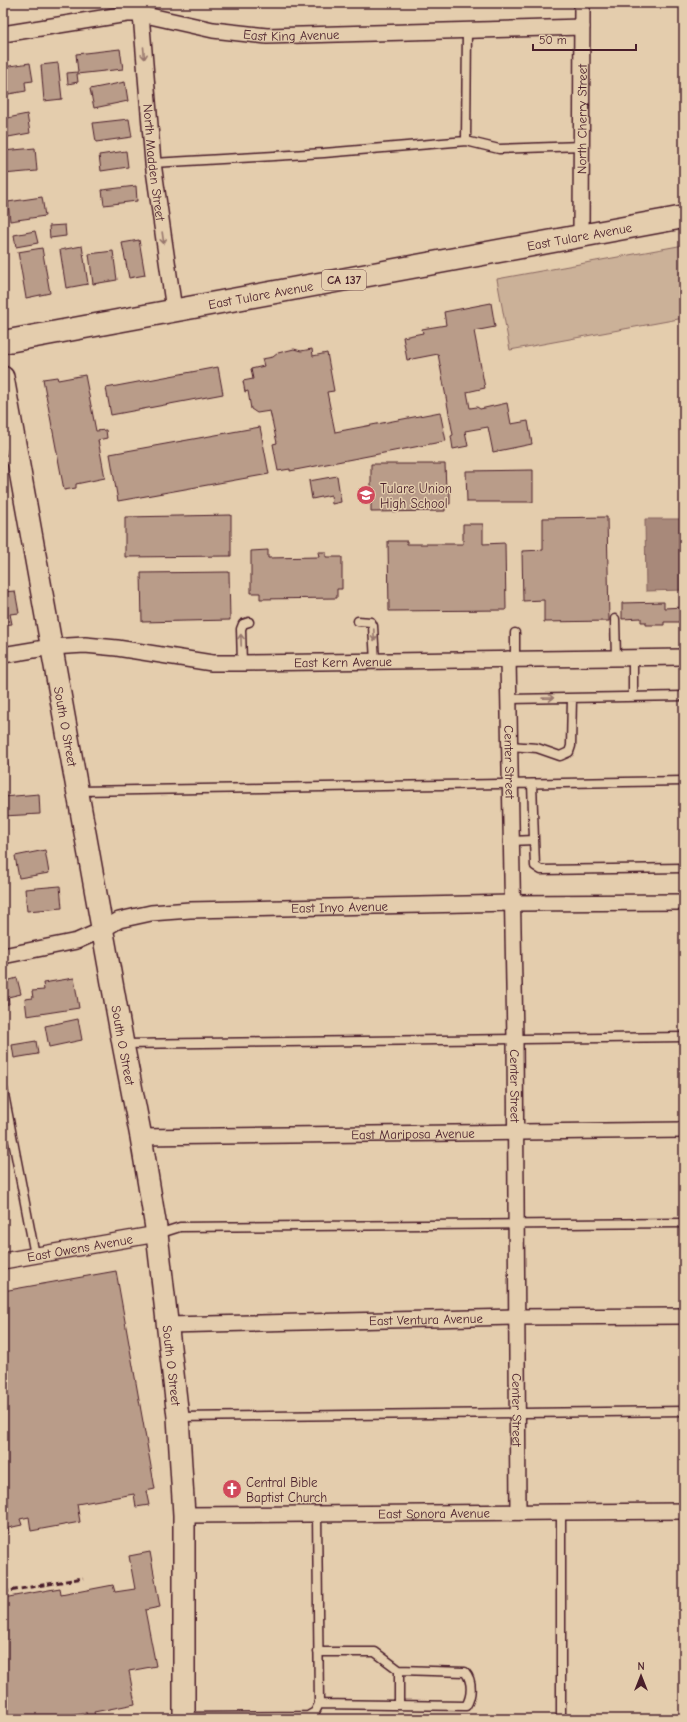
<svg xmlns="http://www.w3.org/2000/svg" width="687" height="1722" viewBox="0 0 687 1722" font-family="'Comic Neue',sans-serif">
<style>
.green{fill:#cbb198;stroke:#8a6862}
.water{fill:#a8897a;stroke:#825f5a}
.building{fill:#b99c89;stroke:#4a1f2b}
.lines{fill:none;stroke-linecap:round;stroke-linejoin:round}
.service-casing{stroke:#4a1f2b;stroke-width:11}
.minor-casing{stroke:#4a1f2b;stroke-width:18}
.secondary-casing{stroke:#4a1f2b;stroke-width:24}
.primary-casing{stroke:#4a1f2b;stroke-width:25}
.service{stroke:#e4cdad;stroke-width:8}
.minor{stroke:#e4cdad;stroke-width:15}
.secondary{stroke:#e4cdad;stroke-width:21}
.primary{stroke:#e4cdad;stroke-width:22}
.rail{stroke:#4a1f2b;stroke-width:3;stroke-dasharray:6 3;stroke-linecap:butt}
.oneway{stroke:#97766c}
.labels{text-anchor:middle;stroke-width:3;stroke-linejoin:round;paint-order:stroke}
.shield{fill:#e4cdad;stroke:#785352;stroke-width:1}
.shield-label{font-size:12px;font-weight:bold;fill:#4a1f2b}
.street-label{font-size:13px;fill:#4a1f2b;stroke:#e4cdad}
.poi-label{font-size:13px;fill:#4a1f2b;stroke:#e4cdad;text-anchor:start}
</style>
<rect width="100%" height="100%" fill="#e4cdad"/>
<filter id="ink" filterUnits="userSpaceOnUse"><feTurbulence type="fractalNoise" baseFrequency=".025" numOctaves="2"/><feDisplacementMap in="SourceGraphic" scale="8" xChannelSelector="R" yChannelSelector="G"/><feConvolveMatrix kernelMatrix="1 2 1 2 8 2 1 2 1" color-interpolation-filters="sRGB"/></filter>
<g filter="url(#ink)">
<!-- green -->
<path class="green" d="M 684,245 L 684,318 L 510,350 L 497,279 Z"/>
<!-- water -->
<path class="water" d="M 645,519 L 684,519 L 684,590 L 646,591 Z"/>
<!-- building -->
<path class="building" d="M 120,49 L 123,69 L 77,74 L 78,82 L 68,84 L 67,73 L 78,72 L 76,54 Z
M 30,63 L 33,81 L 25,82 L 26,91 L 3,95 L 3,67 Z
M 58,63 L 62,99 L 44,101 L 41,65 Z
M 125,82 L 128,101 L 94,108 L 90,89 Z
M 27,114 L 30,133 L 3,138 L 3,119 Z
M 129,119 L 132,137 L 96,142 L 93,123 Z
M 35,148 L 37,171 L 3,174 L 3,151 Z
M 126,151 L 128,167 L 101,171 L 99,155 Z
M 136,186 L 137,201 L 104,205 L 102,190 Z
M 42,197 L 45,216 L 10,221 L 8,202 Z
M 65,225 L 66,236 L 50,238 L 49,226 Z
M 35,231 L 38,243 L 16,247 L 14,235 Z
M 139,240 L 145,275 L 129,278 L 122,243 Z
M 82,246 L 88,284 L 66,288 L 60,250 Z
M 42,248 L 50,293 L 26,298 L 18,252 Z
M 113,251 L 117,280 L 93,284 L 89,254 Z
M 491,303 L 495,327 L 474,331 L 485,388 L 467,392 L 470,408 L 477,407 L 480,409 L 507,403 L 511,424 L 528,421 L 532,444 L 493,452 L 488,427 L 465,431 L 468,446 L 453,449 L 451,436 L 453,435 L 438,354 L 407,360 L 403,337 L 423,333 L 422,329 L 446,325 L 444,312 Z
M 294,349 L 301,351 L 312,349 L 313,356 L 327,353 L 334,391 L 327,392 L 335,432 L 440,412 L 446,441 L 290,471 L 290,469 L 278,471 L 273,444 L 277,443 L 270,411 L 257,413 L 251,409 L 248,391 L 245,392 L 243,381 L 253,379 L 251,369 L 264,366 L 262,359 L 273,357 L 278,353 Z
M 218,367 L 223,394 L 111,415 L 106,388 Z
M 85,375 L 96,431 L 106,430 L 107,438 L 98,440 L 105,478 L 76,484 L 76,488 L 64,490 L 43,379 L 57,377 L 58,380 Z
M 260,427 L 269,474 L 118,501 L 110,454 Z
M 371,464 L 445,464 L 446,490 L 450,490 L 450,504 L 445,504 L 445,511 L 371,512 Z
M 533,470 L 533,502 L 467,502 L 466,471 Z
M 337,476 L 341,502 L 332,504 L 331,495 L 312,499 L 309,481 Z
M 231,515 L 231,556 L 125,557 L 125,517 Z
M 607,517 L 609,621 L 544,622 L 544,600 L 523,601 L 522,551 L 543,550 L 543,518 Z
M 463,524 L 483,524 L 483,544 L 505,543 L 506,610 L 389,611 L 388,541 L 407,541 L 407,544 L 463,544 Z
M 268,550 L 268,558 L 319,557 L 318,552 L 326,552 L 326,557 L 342,557 L 342,589 L 337,589 L 337,598 L 260,599 L 260,593 L 251,593 L 251,551 Z
M 229,572 L 230,620 L 142,622 L 141,573 Z
M 15,591 L 19,613 L 10,614 L 12,624 L 3,625 L 3,592 Z
M 664,602 L 664,608 L 684,607 L 684,622 L 664,622 L 664,625 L 646,625 L 646,622 L 641,622 L 641,618 L 622,619 L 622,603 Z
M 3,733 L 8,765 L 3,766 Z
M 39,794 L 40,814 L 3,816 L 3,797 Z
M 45,850 L 49,873 L 19,878 L 15,856 Z
M 60,886 L 62,908 L 27,911 L 25,889 Z
M 17,978 L 21,994 L 8,997 L 9,1004 L 3,1005 L 3,982 Z
M 74,978 L 79,1008 L 27,1016 L 25,999 L 33,998 L 32,991 L 44,990 L 43,983 Z
M 78,1019 L 82,1040 L 49,1047 L 45,1026 Z
M 36,1041 L 38,1054 L 14,1058 L 12,1045 Z
M 116,1271 L 155,1489 L 146,1491 L 149,1505 L 136,1507 L 134,1494 L 77,1504 L 80,1522 L 31,1531 L 29,1517 L 20,1519 L 22,1525 L 8,1528 L 9,1533 L 3,1534 L 3,1291 Z
M 150,1552 L 160,1607 L 145,1610 L 156,1666 L 129,1671 L 135,1704 L 94,1712 L 96,1719 L 87,1719 L 86,1712 L 49,1719 L 3,1719 L 3,1598 L 60,1588 L 61,1595 L 113,1585 L 115,1592 L 135,1589 L 129,1556 Z"/>
<g class="lines">
<defs>
<path id="service" d="M 466,141 L 499,149 L 582,146
M 153,163 L 324,153 L 466,141 L 467,30
M 3,461 L 16,458
M 615,619 L 616,658
M 358,621 L 371,622 L 373,626 L 375,662
M 515,633 L 515,659
M 242,663 L 241,629 L 243,624 L 249,622
M 633,697 L 633,658
M 509,699 L 684,696
M 510,746 L 537,748 L 560,756 L 569,752 L 571,746 L 572,698
M 532,784 L 535,866 L 541,870 L 684,868
M 79,791 L 684,781
M 511,841 L 534,840
M 123,1044 L 684,1037
M 3,1089 L 35,1255
M 158,1234 L 180,1227 L 684,1223
M 179,1417 L 684,1411
M 561,1512 L 561,1719
M 318,1652 L 375,1652 L 399,1670 L 465,1672 C 473,1681 472,1696 466,1706 L 319,1704
M 399,1670 L 399,1705
M 185,1717 L 308,1716 L 315,1712 L 319,1704 L 317,1514"/>
<g id="minor">
<path id="s1" d="M 141,14 L 153,163 L 174,310"/>
<path id="s2" d="M 3,34 L 127,14 L 141,14 L 213,30 L 267,36 L 582,27"/>
<path id="s3" d="M 581,235 L 582,3"/>
<path id="s4" d="M 3,655 L 51,647 L 85,645 L 117,648 L 212,663 L 242,663 L 684,657"/>
<path id="s5" d="M 508,659 L 515,1039 L 518,1512"/>
<path id="s6" d="M 3,956 L 77,941 L 102,930 L 119,920 L 151,913 L 190,910 L 512,903 L 684,902"/>
<path id="s7" d="M 141,1137 L 684,1130"/>
<path id="s8" d="M 3,1261 L 157,1234"/>
<path id="s9" d="M 168,1325 L 516,1317 L 684,1316"/>
<path id="s10" d="M 184,1515 L 684,1511"/>
</g>
<g id="secondary">
<path id="s11" d="M 3,377 L 123,1044 L 141,1137 L 157,1234 L 178,1417 L 184,1515 L 184,1719"/>
</g>
<g id="primary">
<path id="s12" d="M 3,342 L 684,217"/>
</g>
</defs>
<!-- service casing -->
<use href="#service" class="service-casing"/>
<!-- minor casing -->
<use href="#minor" class="minor-casing"/>
<!-- secondary casing -->
<use href="#secondary" class="secondary-casing"/>
<!-- primary casing -->
<use href="#primary" class="primary-casing"/>
<!-- service -->
<use href="#service" class="service"/>
<!-- minor -->
<use href="#minor" class="minor"/>
<!-- secondary -->
<use href="#secondary" class="secondary"/>
<!-- primary -->
<use href="#primary" class="primary"/>
<!-- rail -->
<path class="rail" d="M 3,1592 L 83,1578"/>
</g>
<!-- one-way arrows -->
<defs><path id="oneway-shaft" d="M-6 0H5M1.5-3L5.5 0L1.5 3" fill="none" stroke-width="1.6" stroke-linecap="round" stroke-linejoin="round"/></defs>
<g class="oneway">
<use href="#oneway-shaft" transform="translate(144 53) rotate(85)"/>
<use href="#oneway-shaft" transform="translate(163 238) rotate(82)"/>
<use href="#oneway-shaft" transform="translate(374 635) rotate(88)"/>
<use href="#oneway-shaft" transform="translate(241 640) rotate(-92)"/>
<use href="#oneway-shaft" transform="translate(548 698) rotate(-1)"/>
</g>
</g>
<!-- icons -->
<defs>
<symbol id="school-disc" viewBox="-11 -11 22 22"><circle r="9.5" fill="#d1495b" stroke="#e4cdad"/><path d="M0-5L7-2L0 1L-7-2ZM-4 1L0 2.5L4 1V4Q0 6-4 4Z" fill="#fff"/></symbol>
<symbol id="church-disc" viewBox="-11 -11 22 22"><circle r="9.5" fill="#d1495b" stroke="#e4cdad"/><path d="M-1.2-6h2.4v3.5h3.3v2.4h-3.3V6h-2.4V-.1h-3.3v-2.4h3.3Z" fill="#fff"/></symbol>
</defs>
<g fill-rule="evenodd">
<use href="#school-disc" x="355" y="484" width="22" height="22"/>
<use href="#church-disc" x="221" y="1478" width="22" height="22"/>
</g>
<g class="labels">
<!-- shield labels -->
<rect class="shield" x="322" y="270" width="44" height="20" rx="3"/>
<g class="shield-label">
<text x="344" y="284">CA 137</text>
</g>
<!-- street labels -->
<g class="street-label">
<text dy="5" stroke="none"><textPath href="#s2" startOffset="292">East King Avenue</textPath></text>
<text dy="5" stroke="none"><textPath href="#s3" startOffset="116">North Cherry Street</textPath></text>
<text dy="5" stroke="none"><textPath href="#s1" startOffset="149">North Madden Street</textPath></text>
<text dy="5" stroke="none"><textPath href="#s12" startOffset="586">East Tulare Avenue</textPath></text>
<text dy="5" stroke="none"><textPath href="#s12" startOffset="262">East Tulare Avenue</textPath></text>
<text dy="5" stroke="none"><textPath href="#s4" startOffset="342">East Kern Avenue</textPath></text>
<text dy="5" stroke="none"><textPath href="#s11" startOffset="355">South O Street</textPath></text>
<text dy="5" stroke="none"><textPath href="#s5" startOffset="103">Center Street</textPath></text>
<text dy="5" stroke="none"><textPath href="#s6" startOffset="344">East Inyo Avenue</textPath></text>
<text dy="5" stroke="none"><textPath href="#s11" startOffset="679">South O Street</textPath></text>
<text dy="5" stroke="none"><textPath href="#s5" startOffset="427">Center Street</textPath></text>
<text dy="5" stroke="none"><textPath href="#s7" startOffset="272">East Mariposa Avenue</textPath></text>
<text dy="5" stroke="none"><textPath href="#s8" startOffset="78">East Owens Avenue</textPath></text>
<text dy="5" stroke="none"><textPath href="#s9" startOffset="258">East Ventura Avenue</textPath></text>
<text dy="5" stroke="none"><textPath href="#s11" startOffset="1003">South O Street</textPath></text>
<text dy="5" stroke="none"><textPath href="#s5" startOffset="751">Center Street</textPath></text>
<text dy="5" stroke="none"><textPath href="#s10" startOffset="250">East Sonora Avenue</textPath></text>
</g>
<!-- poi labels -->
<g class="poi-label">
<text x="380" y="493">Tulare Union<tspan x="380" dy="15">High School</tspan></text>
<text x="246" y="1487">Central Bible<tspan x="246" dy="15">Baptist Church</tspan></text>
</g>
</g>
<!-- margin -->
<rect width="687" height="1722" fill="none" stroke="#e4cdad" stroke-width="16"/>
<rect x="8" y="8" width="671" height="1706" fill="none" stroke="#4a1f2b" stroke-width="1.5" filter="url(#ink)"/>
<!-- north arrow -->
<g transform="translate(641 1676)" stroke="#e4cdad" stroke-width="3" paint-order="stroke">
<path d="M0-3L7 15L0 10L-7 15Z" fill="#4a1f2b"/>
<text y="-6" font-size="11" font-weight="bold" text-anchor="middle" fill="#4a1f2b">N</text>
</g>
<!-- scale -->
<path d="M533 44v6h103v-6" fill="none" stroke="#4a1f2b" stroke-width="2"/>
<text x="539" y="44" font-size="12" fill="#4a1f2b" stroke="#e4cdad" stroke-width="3" paint-order="stroke">50 m</text>
</svg>
